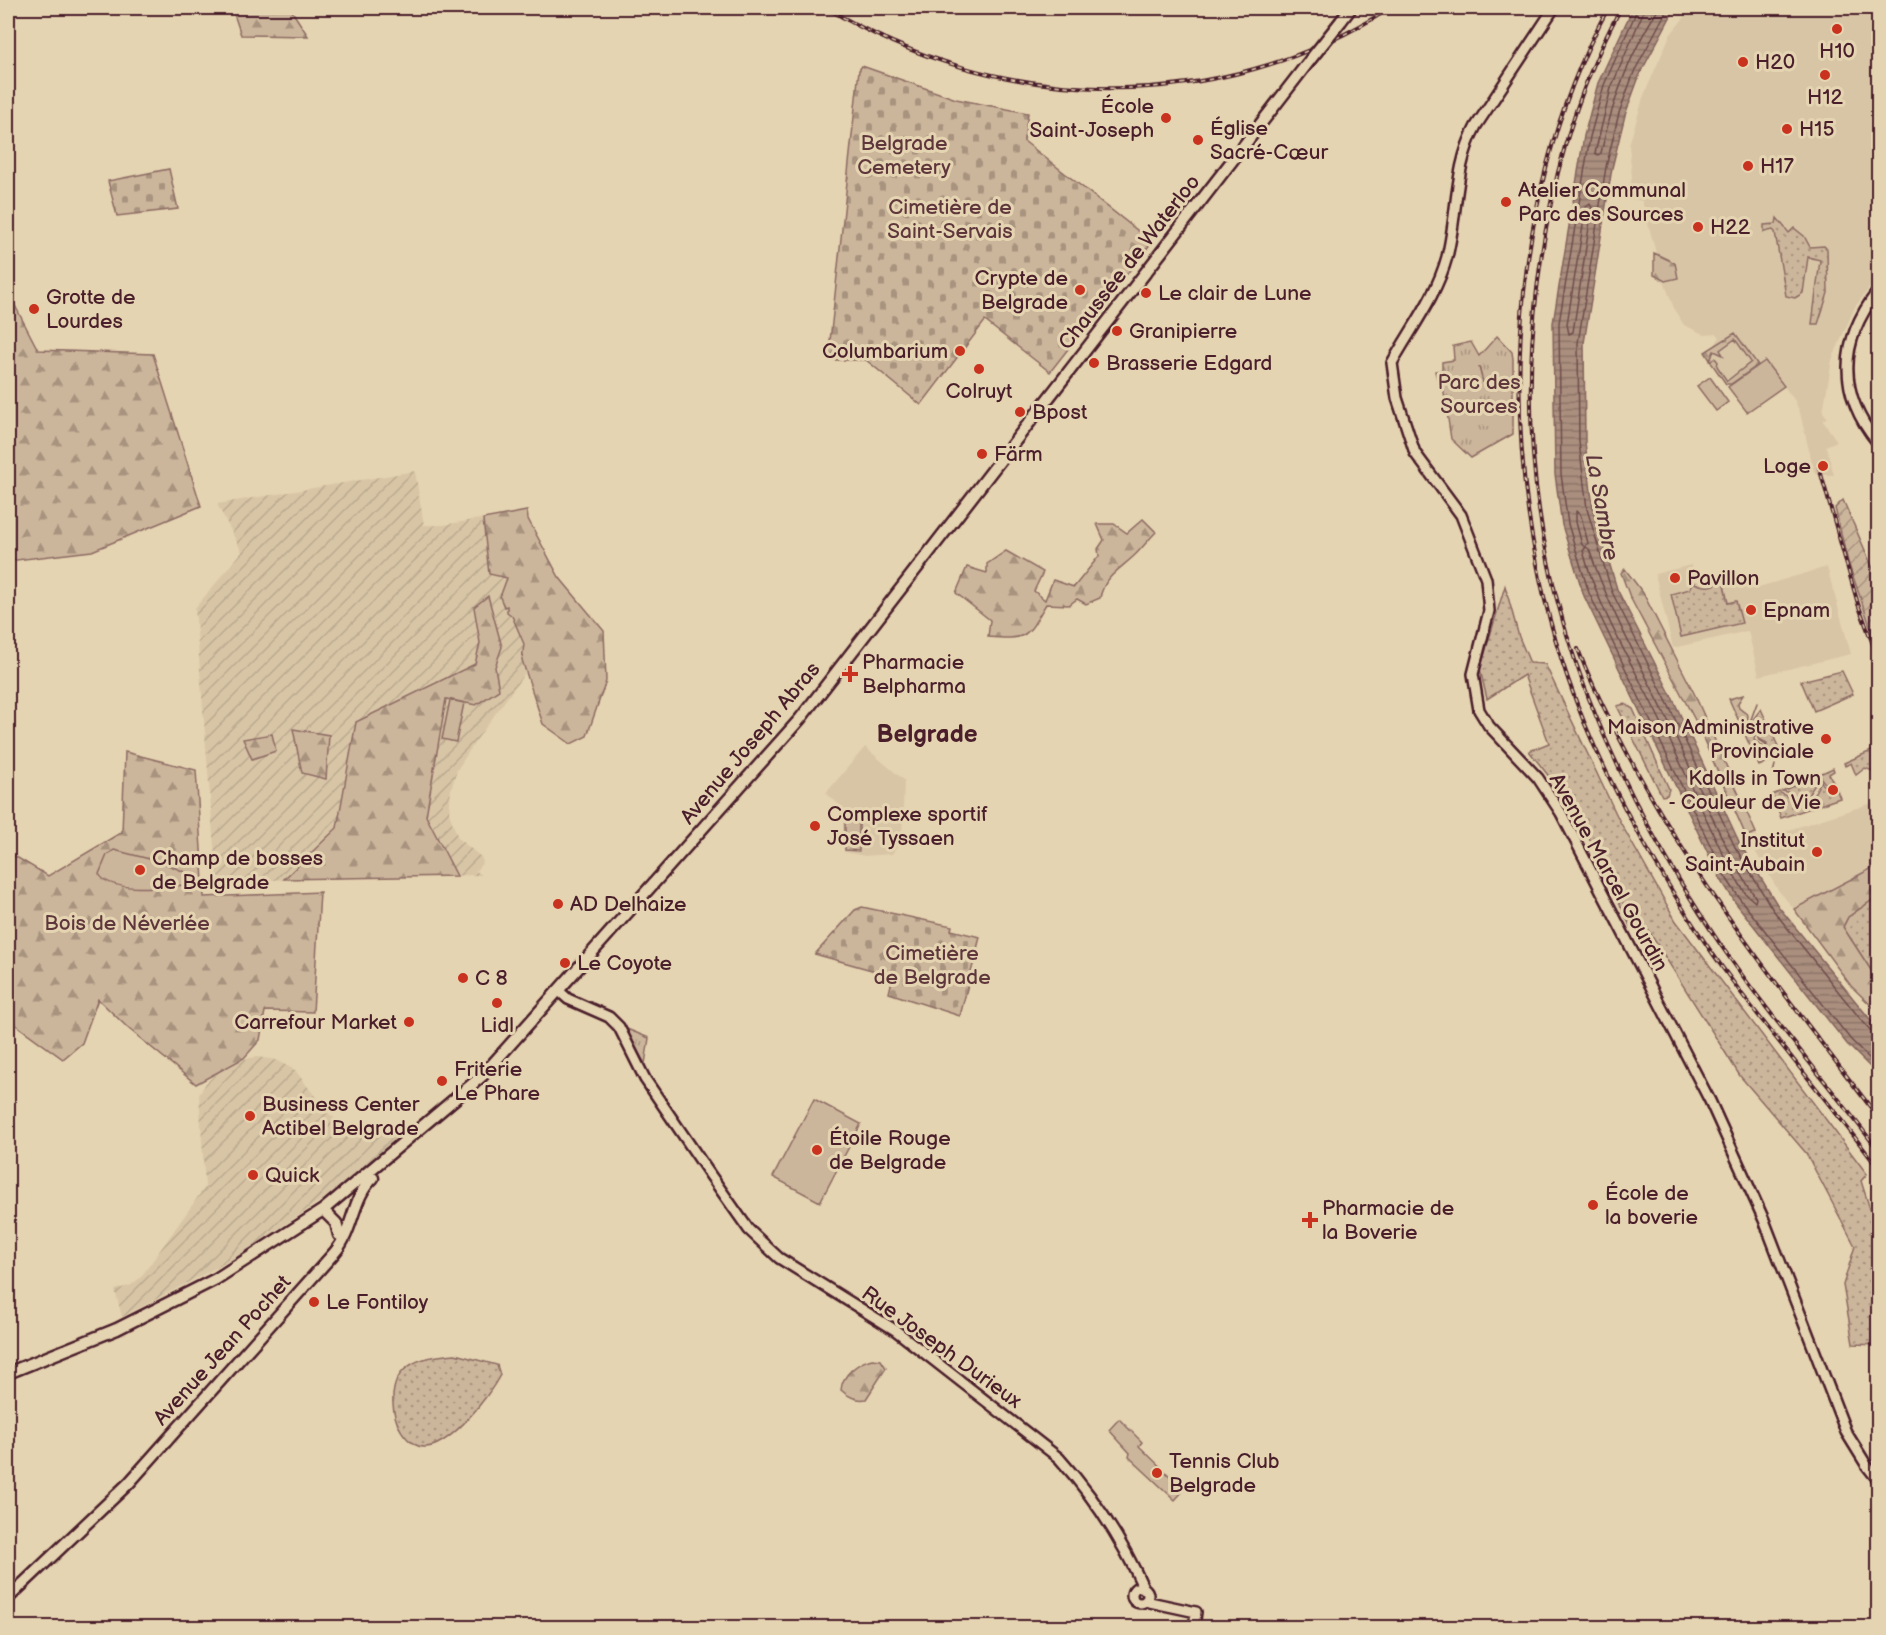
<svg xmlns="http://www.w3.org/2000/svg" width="1886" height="1635" viewBox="0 0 1886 1635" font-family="'Balsamiq Sans',sans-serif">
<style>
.built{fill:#d8c5a6}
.industrial{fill:url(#industrial-furrows)}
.grass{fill:url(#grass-dots);stroke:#8b6a63;stroke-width:1.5}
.forest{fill:url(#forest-firs);stroke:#8b6a63;stroke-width:1.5}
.cemetery{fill:url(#cemetery-stones);stroke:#8b6a63;stroke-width:1.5}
.park{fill:url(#park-tufts);stroke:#8b6a63;stroke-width:1.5}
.garden{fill:url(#garden-furrows);stroke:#8b6a63;stroke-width:1.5}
.pitch{fill:#ccb69b;stroke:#8b6a63;stroke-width:1.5}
.water{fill:url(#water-rules);stroke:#84625d;stroke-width:1.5}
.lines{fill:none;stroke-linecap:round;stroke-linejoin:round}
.shore{stroke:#704c4c;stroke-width:1.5}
.stream{stroke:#84625d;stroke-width:1.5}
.secondary-casing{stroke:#4a1f2b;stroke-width:14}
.primary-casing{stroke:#4a1f2b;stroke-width:15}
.secondary{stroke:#e5d4b1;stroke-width:9}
.primary{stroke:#e5d4b1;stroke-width:10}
.rail-casing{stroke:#4a1f2b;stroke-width:4}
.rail{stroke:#e5d4b1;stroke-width:1.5;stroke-dasharray:4.5;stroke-linecap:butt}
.primary-bridge-casing{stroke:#4a1f2b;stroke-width:15;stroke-linecap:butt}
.primary-bridge{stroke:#e5d4b1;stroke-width:10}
.poi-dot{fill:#c8321e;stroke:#e5d4b1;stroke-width:2}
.labels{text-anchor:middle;stroke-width:6;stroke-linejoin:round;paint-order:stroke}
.poi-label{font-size:21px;fill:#4a1f2b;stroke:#e5d4b1;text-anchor:start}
.park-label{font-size:21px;fill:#5e363c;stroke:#e5d4b1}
.street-label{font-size:21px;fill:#4a1f2b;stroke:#e5d4b1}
.water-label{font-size:22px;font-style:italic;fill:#5d353c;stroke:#e5d4b1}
.quarter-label{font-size:24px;font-weight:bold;fill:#4a1f2b;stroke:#e5d4b1}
</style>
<defs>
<pattern id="industrial-furrows" width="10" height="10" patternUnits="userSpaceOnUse" patternTransform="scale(1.5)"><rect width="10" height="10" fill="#d8c5a6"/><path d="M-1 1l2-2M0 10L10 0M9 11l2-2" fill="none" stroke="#bba98f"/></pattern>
<pattern id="grass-dots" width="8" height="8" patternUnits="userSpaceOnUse" patternTransform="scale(1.5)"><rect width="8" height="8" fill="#ccb69b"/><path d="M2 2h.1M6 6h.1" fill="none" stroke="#a8937f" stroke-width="1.8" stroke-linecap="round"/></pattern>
<pattern id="forest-firs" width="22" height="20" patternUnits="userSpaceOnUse" patternTransform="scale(1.5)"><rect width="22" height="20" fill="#ccb69b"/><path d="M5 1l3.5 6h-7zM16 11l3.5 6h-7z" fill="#a8937f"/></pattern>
<pattern id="cemetery-stones" width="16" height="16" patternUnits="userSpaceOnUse" patternTransform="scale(1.5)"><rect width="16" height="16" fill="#ccb69b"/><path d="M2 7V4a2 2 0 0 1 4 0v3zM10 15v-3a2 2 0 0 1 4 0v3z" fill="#a8937f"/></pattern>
<pattern id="park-tufts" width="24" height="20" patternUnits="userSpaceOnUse" patternTransform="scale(1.5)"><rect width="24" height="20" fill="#ccb69b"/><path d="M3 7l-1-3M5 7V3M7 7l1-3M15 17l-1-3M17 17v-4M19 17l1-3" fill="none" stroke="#a8937f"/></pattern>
<pattern id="garden-furrows" width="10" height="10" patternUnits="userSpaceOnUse" patternTransform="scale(1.5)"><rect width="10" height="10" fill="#ccb69b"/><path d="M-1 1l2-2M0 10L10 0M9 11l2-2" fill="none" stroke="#a8937f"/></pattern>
<pattern id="water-rules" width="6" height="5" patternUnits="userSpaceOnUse" patternTransform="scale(1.5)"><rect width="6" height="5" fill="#aa8f7e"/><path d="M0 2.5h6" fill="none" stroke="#8c7467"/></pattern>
</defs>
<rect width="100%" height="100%" fill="#e5d4b1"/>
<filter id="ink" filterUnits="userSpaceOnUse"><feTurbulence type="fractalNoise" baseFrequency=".0167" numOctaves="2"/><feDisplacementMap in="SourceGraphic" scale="12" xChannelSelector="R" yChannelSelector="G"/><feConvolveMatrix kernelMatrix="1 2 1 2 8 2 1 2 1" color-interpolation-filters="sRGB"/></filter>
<g filter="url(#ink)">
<!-- built -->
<path class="built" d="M 1692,8 L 1878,8 L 1878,277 L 1855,307 L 1832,360 L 1823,412 L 1827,417 L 1823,421 L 1837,441 L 1826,446 L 1834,475 L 1818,475 L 1814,471 L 1800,413 L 1795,401 L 1765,361 L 1758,366 L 1756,363 L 1726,384 L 1707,357 L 1720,337 L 1717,334 L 1705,335 L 1684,325 L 1675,311 L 1663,279 L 1642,201 L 1628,198 L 1632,177 L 1629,145 L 1644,95 L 1670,35 Z
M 1691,565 L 1695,580 L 1709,584 L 1744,574 L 1748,590 L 1827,567 L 1851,654 L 1759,676 L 1748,631 L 1673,648 L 1655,574 Z
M 865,747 L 904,780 L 902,839 L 892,854 L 865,856 L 844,852 L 843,823 L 850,815 L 826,793 Z
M 1878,801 L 1878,865 L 1794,909 L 1778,890 L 1746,836 L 1756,833 L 1758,840 Z"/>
<!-- industrial -->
<path class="industrial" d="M 415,471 L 424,525 L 443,525 L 527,511 L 528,519 L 559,577 L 604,631 L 606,681 L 525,673 L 475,742 L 457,770 L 451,790 L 449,813 L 458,838 L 481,857 L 483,862 L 476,871 L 482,875 L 222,881 L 216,872 L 195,608 L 242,552 L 217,504 Z
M 257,1057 L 276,1060 L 295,1070 L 327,1112 L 348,1129 L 396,1135 L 400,1139 L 329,1195 L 235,1258 L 122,1317 L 115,1290 L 131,1285 L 141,1277 L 205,1187 L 199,1095 L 206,1083 L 217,1073 L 243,1059 Z"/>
<!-- grass -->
<path class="grass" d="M 1777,218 L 1789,233 L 1794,228 L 1804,236 L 1810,247 L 1824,246 L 1827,249 L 1828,293 L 1818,324 L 1812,324 L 1820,260 L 1808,257 L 1803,293 L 1795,298 L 1786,296 L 1775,232 L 1773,230 L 1764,232 L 1764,225 L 1776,224 Z
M 1723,580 L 1728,603 L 1736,601 L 1742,623 L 1681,637 L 1671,594 L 1690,589 L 1692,582 C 1704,587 1712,589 1723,580 Z
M 1505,586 L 1519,637 L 1530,663 L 1545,664 L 1619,820 L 1676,921 L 1867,1174 L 1861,1181 L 1878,1234 L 1878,1345 L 1853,1344 L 1843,1285 L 1855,1246 L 1806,1153 L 1740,1076 L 1645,925 L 1630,926 L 1577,812 L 1529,751 L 1549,743 L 1524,675 L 1487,699 L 1480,669 Z
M 1842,671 L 1853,694 L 1814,711 L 1801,681 Z
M 1743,695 L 1738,703 L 1739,708 L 1748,715 L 1747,724 L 1756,730 L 1754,740 L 1764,747 L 1762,758 L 1770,761 L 1759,766 L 1729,699 Z
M 1625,704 L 1633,709 L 1669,789 L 1667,795 L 1662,796 L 1617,706 Z
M 1761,709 L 1782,755 L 1772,761 L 1773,758 L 1766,755 L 1767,743 L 1759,739 L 1759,726 L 1751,722 Z
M 1878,748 L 1878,773 L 1865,768 L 1856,775 L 1851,763 L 1845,766 L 1844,763 Z
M 1833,768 L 1834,771 L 1829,774 L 1834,784 L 1827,786 L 1820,777 L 1806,798 L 1797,799 L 1791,793 L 1782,791 Z
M 1821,781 L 1826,790 L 1835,786 L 1840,798 L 1781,818 L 1772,795 L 1779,792 L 1800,804 L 1810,801 Z
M 1878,896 L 1878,981 L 1843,927 L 1848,917 Z
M 455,1354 L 497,1365 L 500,1375 C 489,1396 443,1459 416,1445 C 392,1433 385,1389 403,1371 C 416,1357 438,1356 455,1354 Z"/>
<!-- forest -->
<path class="forest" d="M 232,8 L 290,8 L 308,36 L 241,35 Z
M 1654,253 L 1675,263 L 1678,278 L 1665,281 L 1654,275 Z
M 8,292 L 38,350 L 153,354 L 201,506 L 92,551 L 8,561 Z
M 1735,333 L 1758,365 L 1731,384 L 1726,384 L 1710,361 L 1715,358 L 1718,362 L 1717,366 L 1727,381 L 1751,362 L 1735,339 L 1720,350 L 1723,355 L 1714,351 L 1710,360 L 1705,352 Z
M 527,511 L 528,519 L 559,577 L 604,631 L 606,681 L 587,736 L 571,744 L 543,724 L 522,660 L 524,644 L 512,616 L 507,612 L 507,606 L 504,607 L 500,597 L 507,578 L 489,574 L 483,519 Z
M 1143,519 L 1156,532 C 1149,539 1143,547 1136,554 C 1122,568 1104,576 1100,598 L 1086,604 L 1077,599 L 1069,605 L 1046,604 C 1026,638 1028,640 988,637 L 990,620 L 956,593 L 967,567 L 987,573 L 987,564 L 1006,551 L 1043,572 L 1034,591 L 1045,600 L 1053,580 L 1074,587 L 1099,556 L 1098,549 L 1104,540 L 1097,524 L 1114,524 L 1127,533 Z
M 1625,569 L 1643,593 L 1694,693 L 1756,833 L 1746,836 L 1695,720 L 1630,597 L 1621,573 Z
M 488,596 L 502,647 L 495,667 L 499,690 L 476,705 L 446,699 L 426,816 L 457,876 L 284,879 L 337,828 L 356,722 L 475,664 L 480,643 L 474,607 Z
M 293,729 L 329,735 L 326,779 L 302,773 Z
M 272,734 L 276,751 L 252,759 L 243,739 Z
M 125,752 L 196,770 L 204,897 L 320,892 L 313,1012 L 265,1011 L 260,1040 L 244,1058 L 196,1084 L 129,1029 L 98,999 L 82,1043 L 63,1059 L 8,1019 L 8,852 L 48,876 L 122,832 Z
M 1878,865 L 1878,896 L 1848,917 L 1843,927 L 1878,981 L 1878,1012 L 1851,986 L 1794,909 Z
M 872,1359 L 881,1360 L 886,1368 L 866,1399 C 857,1401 847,1396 841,1390 C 842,1374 859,1362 872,1359 Z"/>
<!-- cemetery -->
<path class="cemetery" d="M 862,66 L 956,99 L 1028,113 L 1024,141 L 1152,242 L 1050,372 L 985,321 L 921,405 L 866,360 L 828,360 L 859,70 Z
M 169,169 L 178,209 L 117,216 L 108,181 Z
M 862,907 L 952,926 L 951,930 L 980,937 L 960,1016 L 889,993 L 893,976 L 815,954 L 855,910 Z"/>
<!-- park -->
<path class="park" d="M 1497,336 L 1512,352 L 1513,359 L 1513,434 L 1471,458 L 1451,439 L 1442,379 L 1437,379 L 1435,371 L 1442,370 L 1442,362 L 1454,360 L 1453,346 L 1471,342 L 1479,356 Z
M 627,1029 L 649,1038 L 645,1064 L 627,1031 Z"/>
<!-- garden -->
<path class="garden" d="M 1843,500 L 1878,580 L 1878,649 L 1848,562 L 1835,508 Z"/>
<!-- pitch -->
<path class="pitch" d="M 1765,361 L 1784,386 L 1747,412 L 1728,387 Z
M 1710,377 L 1728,402 L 1716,411 L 1697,386 Z
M 450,700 L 464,703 L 456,742 L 442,739 Z
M 845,822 L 859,822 L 859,851 L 845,850 Z
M 114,850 L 161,862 L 197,877 L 194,884 C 173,886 111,895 99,874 L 107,855 Z
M 814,1099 L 861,1124 L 820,1202 L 773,1177 Z
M 1119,1419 L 1142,1442 L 1139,1446 L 1184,1490 L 1175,1500 L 1129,1457 L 1130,1453 L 1109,1430 Z"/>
<!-- water -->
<path class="water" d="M 1633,8 L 1675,8 L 1640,74 L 1625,115 L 1612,168 L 1584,343 L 1585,442 L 1593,508 L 1617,589 L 1673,699 L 1740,844 L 1778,906 L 1878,1029 L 1878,1075 L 1847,1044 L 1735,902 L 1720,878 L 1584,596 L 1562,525 L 1555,474 L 1553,323 L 1584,136 L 1598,83 Z"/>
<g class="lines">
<!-- shore -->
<path class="shore" d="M 1638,8 L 1604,85 L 1590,137 L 1559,323 L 1561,474 L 1568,524 L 1589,593 L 1725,876 L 1740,899 L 1851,1040 L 1878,1067
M 1645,8 L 1611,88 L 1595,153 L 1598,155 L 1601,153 C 1612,102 1631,51 1659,8
M 1668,8 L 1634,72 L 1619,113 L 1606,167 L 1578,343 L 1579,442 L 1587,509 L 1612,592 L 1667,702 L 1735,847 L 1773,910 L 1858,1016 L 1872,1032 L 1878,1033
M 1590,204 L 1592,208 L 1573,332 L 1569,334 L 1567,324 L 1586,207 Z
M 1576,511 L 1581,516 L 1588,543 L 1585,547 L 1582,545 L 1576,522 Z
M 1586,547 L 1589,549 C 1611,615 1646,674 1676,737 C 1701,791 1723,848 1756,898 L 1755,902 L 1746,894 L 1732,872 C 1706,821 1684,769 1659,718 C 1632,663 1599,611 1583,551 Z"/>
<!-- stream -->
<path class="stream" d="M 1479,367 L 1483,382 L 1493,389
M 1757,703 L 1750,722 L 1759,728 L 1758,739 L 1766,744 L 1765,756 L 1772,759
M 1775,765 L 1773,773 L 1779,775"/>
<defs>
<path id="secondary" d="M 1554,8 L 1476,126 C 1454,166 1458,213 1447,257 C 1436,297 1412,327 1392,363 L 1397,398 L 1415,453 L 1461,515 L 1486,579 L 1489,611 L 1473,674 L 1479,710 L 1489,726 L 1538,778 L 1561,813 L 1710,1101 L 1764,1220 L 1846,1432 L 1867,1466 L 1878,1480
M 1878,291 C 1839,341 1837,393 1878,443
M 559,991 L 568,999 L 609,1017 L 619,1027 L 645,1079 L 711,1176 L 749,1230 L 779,1258 L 895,1330 L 1059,1458 C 1093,1496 1123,1542 1144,1589
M1132 1595a8 8 0 1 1 16 0a8 8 0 1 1-16 0Z
M 1145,1601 L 1196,1612 L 1194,1628"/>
<path id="primary" d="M 1341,21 L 1351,8
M 323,1210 L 336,1223 L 339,1235
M 8,1373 L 117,1329 L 216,1279 L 323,1210 L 482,1076 L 800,719 L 1310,60
M 8,1598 L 129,1483 L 335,1252 C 354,1230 352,1197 373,1178"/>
</defs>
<!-- secondary casing -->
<use href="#secondary" class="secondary-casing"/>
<!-- primary casing -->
<use href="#primary" class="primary-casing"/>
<!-- secondary -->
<use href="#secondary" class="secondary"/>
<!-- primary -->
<use href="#primary" class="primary"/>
<defs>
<path id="rail" d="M 827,8 C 997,112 1220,118 1390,8
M 1608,8 C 1501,206 1495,468 1568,679 C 1595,759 1638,836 1682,907 C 1739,1000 1814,1081 1878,1168
M 1621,8 C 1573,96 1549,190 1537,289 C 1508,532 1581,734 1714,935 C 1764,1010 1824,1078 1878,1150
M 1819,467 L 1858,604 L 1878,658
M 1578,649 C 1590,682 1607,714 1623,745 C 1692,880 1787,997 1878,1117"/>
</defs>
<!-- rail casing -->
<use href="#rail" class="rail-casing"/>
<!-- rail -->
<use href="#rail" class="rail"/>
<defs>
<path id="primary-bridge" d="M 1310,60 L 1341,21"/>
</defs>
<!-- primary-bridge casing -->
<use href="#primary-bridge" class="primary-bridge-casing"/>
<!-- primary-bridge -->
<use href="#primary-bridge" class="primary-bridge"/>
</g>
</g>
<!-- markers -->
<g class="poi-dot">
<circle cx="1837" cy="29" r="6"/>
<circle cx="1743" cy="62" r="6"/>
<circle cx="1825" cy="75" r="6"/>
<circle cx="1166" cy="118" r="6"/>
<circle cx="1787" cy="129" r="6"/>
<circle cx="1198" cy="140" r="6"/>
<circle cx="1748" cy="166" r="6"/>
<circle cx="1506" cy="202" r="6"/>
<circle cx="1698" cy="227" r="6"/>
<circle cx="1080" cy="290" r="6"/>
<circle cx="1146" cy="293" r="6"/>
<circle cx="34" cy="309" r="6"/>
<circle cx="1117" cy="331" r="6"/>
<circle cx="960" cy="351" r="6"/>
<circle cx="1094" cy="363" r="6"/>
<circle cx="979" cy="369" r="6"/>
<circle cx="1020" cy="412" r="6"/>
<circle cx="982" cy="454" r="6"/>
<circle cx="1823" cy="466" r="6"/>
<circle cx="1675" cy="578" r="6"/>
<circle cx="1751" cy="610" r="6"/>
<path d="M847 665h6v6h6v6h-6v6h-6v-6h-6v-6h6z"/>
<circle cx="1826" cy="739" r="6"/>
<circle cx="1833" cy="790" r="6"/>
<circle cx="815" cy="826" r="6"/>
<circle cx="1817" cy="852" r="6"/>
<circle cx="140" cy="870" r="6"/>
<circle cx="558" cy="904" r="6"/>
<circle cx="565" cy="963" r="6"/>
<circle cx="463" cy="978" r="6"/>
<circle cx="497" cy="1003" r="6"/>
<circle cx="409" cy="1022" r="6"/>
<circle cx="442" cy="1081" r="6"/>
<circle cx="250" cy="1116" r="6"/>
<circle cx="817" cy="1150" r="6"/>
<circle cx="253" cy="1175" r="6"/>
<circle cx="1593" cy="1205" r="6"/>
<path d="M1307 1211h6v6h6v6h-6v6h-6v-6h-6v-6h6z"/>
<circle cx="314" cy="1302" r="6"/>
<circle cx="1157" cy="1473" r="6"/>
</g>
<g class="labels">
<!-- poi labels -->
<g class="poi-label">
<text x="1837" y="58" text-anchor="middle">H10</text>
<text x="1755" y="69">H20</text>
<text x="1825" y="104" text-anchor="middle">H12</text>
<text x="1154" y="113" text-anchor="end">École<tspan x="1154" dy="24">Saint-Joseph</tspan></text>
<text x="1210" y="135">Église<tspan x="1210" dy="24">Sacré-Cœur</tspan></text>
<text x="1799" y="136">H15</text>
<text x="1760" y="173">H17</text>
<text x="1518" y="197">Atelier Communal<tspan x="1518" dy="24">Parc des Sources</tspan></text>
<text x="1710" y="234">H22</text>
<text x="1068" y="285" text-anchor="end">Crypte de<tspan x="1068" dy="24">Belgrade</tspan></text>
<text x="1158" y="300">Le clair de Lune</text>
<text x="46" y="304">Grotte de<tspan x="46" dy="24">Lourdes</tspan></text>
<text x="1129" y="338">Granipierre</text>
<text x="948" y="358" text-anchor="end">Columbarium</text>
<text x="1106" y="370">Brasserie Edgard</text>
<text x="979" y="398" text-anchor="middle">Colruyt</text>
<text x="1032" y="419">Bpost</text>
<text x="994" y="461">Färm</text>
<text x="1811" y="473" text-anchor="end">Loge</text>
<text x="1687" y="585">Pavillon</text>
<text x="1763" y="617">Epnam</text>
<text x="862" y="669">Pharmacie<tspan x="862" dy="24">Belpharma</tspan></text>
<text x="1814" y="734" text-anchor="end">Maison Administrative<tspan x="1814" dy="24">Provinciale</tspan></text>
<text x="1821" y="785" text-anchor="end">Kdolls in Town<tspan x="1821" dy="24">- Couleur de Vie</tspan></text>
<text x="827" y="821">Complexe sportif<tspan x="827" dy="24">José Tyssaen</tspan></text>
<text x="1805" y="847" text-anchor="end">Institut<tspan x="1805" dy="24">Saint-Aubain</tspan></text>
<text x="152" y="865">Champ de bosses<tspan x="152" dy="24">de Belgrade</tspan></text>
<text x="570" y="911">AD Delhaize</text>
<text x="577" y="970">Le Coyote</text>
<text x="475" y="985">C 8</text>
<text x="397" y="1029" text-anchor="end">Carrefour Market</text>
<text x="497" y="1032" text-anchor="middle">Lidl</text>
<text x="454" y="1076">Friterie<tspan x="454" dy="24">Le Phare</tspan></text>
<text x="262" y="1111">Business Center<tspan x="262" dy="24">Actibel Belgrade</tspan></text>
<text x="829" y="1145">Étoile Rouge<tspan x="829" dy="24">de Belgrade</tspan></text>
<text x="265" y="1182">Quick</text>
<text x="1605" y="1200">École de<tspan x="1605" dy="24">la boverie</tspan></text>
<text x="1322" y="1215">Pharmacie de<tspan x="1322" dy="24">la Boverie</tspan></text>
<text x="326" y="1309">Le Fontiloy</text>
<text x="1169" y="1468">Tennis Club<tspan x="1169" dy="24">Belgrade</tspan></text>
</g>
<!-- park labels -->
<g class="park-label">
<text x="904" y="150">Belgrade<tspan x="904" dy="24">Cemetery</tspan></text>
<text x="950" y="214">Cimetière de<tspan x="950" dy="24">Saint-Servais</tspan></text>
<text x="1479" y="389">Parc des<tspan x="1479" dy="24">Sources</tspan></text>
<text x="127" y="930">Bois de Néverlée</text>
<text x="932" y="960">Cimetière<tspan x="932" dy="24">de Belgrade</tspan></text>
</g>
<!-- street labels -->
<g class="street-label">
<text transform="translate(1129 262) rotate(-52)" y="7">Chaussée de Waterloo</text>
<text transform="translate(750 743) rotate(-50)" y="7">Avenue Joseph Abras</text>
<text transform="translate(1609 872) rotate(61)" y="7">Avenue Marcel Gourdin</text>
<text transform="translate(942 1347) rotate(36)" y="7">Rue Joseph Durieux</text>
<text transform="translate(222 1350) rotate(-48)" y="7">Avenue Jean Pochet</text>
</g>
<!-- water labels -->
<g class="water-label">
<text transform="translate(1603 507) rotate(80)" y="8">La Sambre</text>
</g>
<!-- quarter labels -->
<g class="quarter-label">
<text x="927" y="742">Belgrade</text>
</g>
</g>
<!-- margin -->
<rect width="1886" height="1635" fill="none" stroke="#e5d4b1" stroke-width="30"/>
<rect x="15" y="15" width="1856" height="1605" fill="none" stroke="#4a1f2b" stroke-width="2" filter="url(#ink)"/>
</svg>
